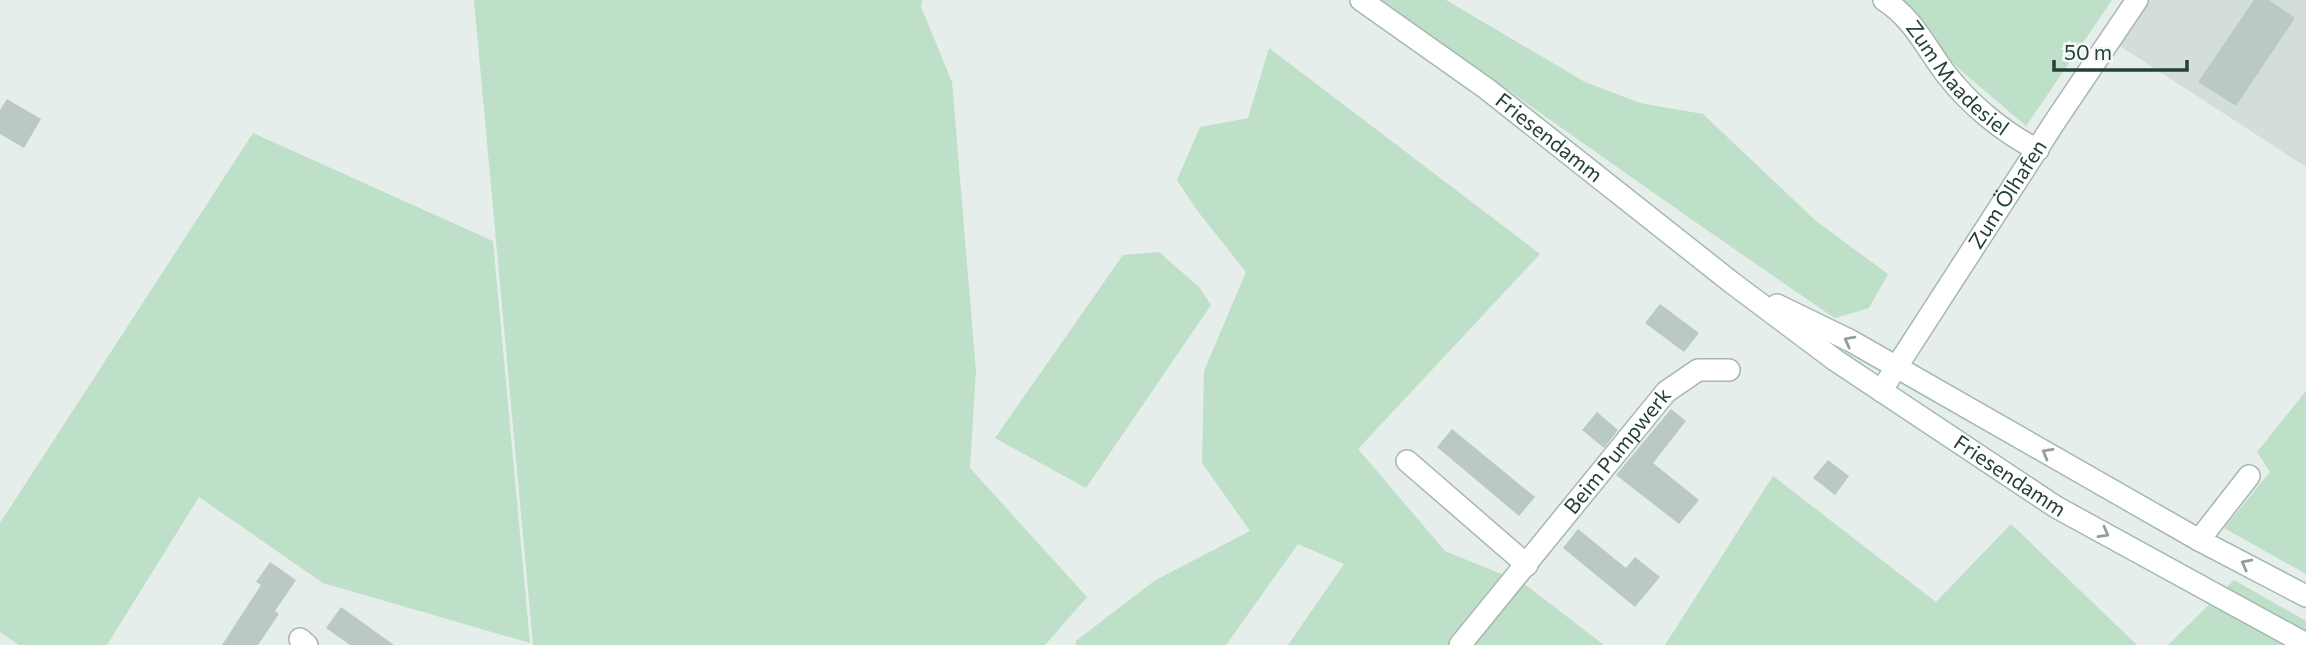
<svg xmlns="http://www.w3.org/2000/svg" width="2306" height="645" viewBox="0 0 2306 645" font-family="Commissioner,sans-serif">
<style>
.built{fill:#d3ded9}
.green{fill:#bedfc8}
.building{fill:#bac9c3}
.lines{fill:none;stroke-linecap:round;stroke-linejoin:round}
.minor-casing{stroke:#a7b6b2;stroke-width:24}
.secondary-casing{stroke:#a3bab3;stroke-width:24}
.minor{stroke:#fff;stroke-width:21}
.secondary{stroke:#fff;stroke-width:21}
.oneway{stroke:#92a09c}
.labels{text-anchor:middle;stroke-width:5;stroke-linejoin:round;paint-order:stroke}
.street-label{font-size:21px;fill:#24403a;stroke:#f5faf8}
</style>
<rect width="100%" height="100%" fill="#e5eeea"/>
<!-- built -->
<path class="built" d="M 2148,0 L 2306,0 L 2306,167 L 2117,44 Z"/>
<!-- green -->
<path class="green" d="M 474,0 L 922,0 L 921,7 L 952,82 L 976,371 L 970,468 L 1087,597 L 1045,645 L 533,645 Z
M 1377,0 L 1446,0 L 1585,82 L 1640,103 L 1703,114 L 1816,221 L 1888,274 L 1869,308 L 1835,318 C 1681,214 1531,104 1377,0 Z
M 1898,0 L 2112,0 L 2026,126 L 1957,67 Z
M 1269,48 L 1540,254 L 1358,449 L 1445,551 L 1506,576 L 1451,645 L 1288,645 L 1344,564 L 1298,544 L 1226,645 L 1076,645 L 1076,641 L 1154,581 L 1250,531 L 1202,463 L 1204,371 L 1246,272 L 1196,209 L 1177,180 L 1200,127 L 1248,118 Z
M 253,133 L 493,241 L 530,643 L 323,583 L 199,497 L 107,645 L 19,645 L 0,632 L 0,523 Z
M 1159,252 L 1199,287 L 1211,305 L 1086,488 L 995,438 L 1123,255 Z
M 2306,391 L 2306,574 L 2224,528 L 2270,472 L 2257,452 Z
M 1773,476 L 1936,602 L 2011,524 L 2137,645 L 1665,645 Z
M 2234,580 L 2306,621 L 2306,645 L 2168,645 Z
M 1523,583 L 1604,645 L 1471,645 Z"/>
<!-- building -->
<path class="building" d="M 2254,0 L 2269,0 L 2295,18 L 2236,106 L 2198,82 Z
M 7,99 L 41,119 L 24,148 L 0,134 L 0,110 Z
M 1660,304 L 1699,333 L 1684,352 L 1645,323 Z
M 1671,409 L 1686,421 L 1653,463 L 1699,500 L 1679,524 L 1616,475 Z
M 1597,412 L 1618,430 L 1604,448 L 1582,430 Z
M 1452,429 L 1535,497 L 1519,516 L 1437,447 Z
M 1828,460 L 1849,476 L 1835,495 L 1813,478 Z
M 1578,529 L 1626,568 L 1635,557 L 1660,577 L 1635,607 L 1563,548 Z
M 270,562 L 296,580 L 275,611 L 279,614 L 258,645 L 222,645 L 261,585 L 256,582 Z
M 341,607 L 394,645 L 350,645 L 326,628 Z"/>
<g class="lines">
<defs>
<g id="minor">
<path id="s1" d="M 1884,0 C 1913,18 1926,48 1946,74 C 1970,105 2004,133 2038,150"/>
<path id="s2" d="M 1881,391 L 2056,120 L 2137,0"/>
<path d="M 1407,461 L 1527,565"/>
<path d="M 2199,540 L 2249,476"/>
<path d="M 300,639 L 307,645"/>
<path id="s3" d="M 1460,645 L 1666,392 L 1698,370 L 1729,370"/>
</g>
<g id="secondary">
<path id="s4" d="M 1361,0 L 1487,89 L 1731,282 L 1835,360 L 2056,507 L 2306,644"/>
<path d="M 1777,305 L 1851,341 L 2199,540 L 2306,596"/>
</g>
</defs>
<!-- minor casing -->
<use href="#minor" class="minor-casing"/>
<!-- secondary casing -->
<use href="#secondary" class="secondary-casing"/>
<!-- minor -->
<use href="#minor" class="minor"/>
<!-- secondary -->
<use href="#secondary" class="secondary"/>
</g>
<!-- one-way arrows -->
<defs><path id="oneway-chevron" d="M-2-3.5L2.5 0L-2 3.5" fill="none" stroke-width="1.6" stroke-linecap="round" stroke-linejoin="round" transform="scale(1.75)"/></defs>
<g class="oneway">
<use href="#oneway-chevron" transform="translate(1849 341) rotate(-152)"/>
<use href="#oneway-chevron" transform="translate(2047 453) rotate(-150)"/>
<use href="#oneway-chevron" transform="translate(2104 533) rotate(29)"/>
<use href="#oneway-chevron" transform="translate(2246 564) rotate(-152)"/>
</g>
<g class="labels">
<!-- street labels -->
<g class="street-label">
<text dy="7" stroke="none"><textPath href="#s1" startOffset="108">Zum Maadesiel</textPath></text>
<text dy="7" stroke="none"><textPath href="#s4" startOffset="233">Friesendamm</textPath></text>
<text dy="7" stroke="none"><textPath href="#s2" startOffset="234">Zum Ölhafen</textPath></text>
<text dy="7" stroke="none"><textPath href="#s3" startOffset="250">Beim Pumpwerk</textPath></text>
<text dy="7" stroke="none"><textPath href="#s4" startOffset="805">Friesendamm</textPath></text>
</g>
</g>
<!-- scale -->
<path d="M2054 60v10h133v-10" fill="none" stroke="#24403a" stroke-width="3.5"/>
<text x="2064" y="60" font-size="21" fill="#24403a" stroke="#f5faf8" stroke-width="5" paint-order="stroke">50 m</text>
</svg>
